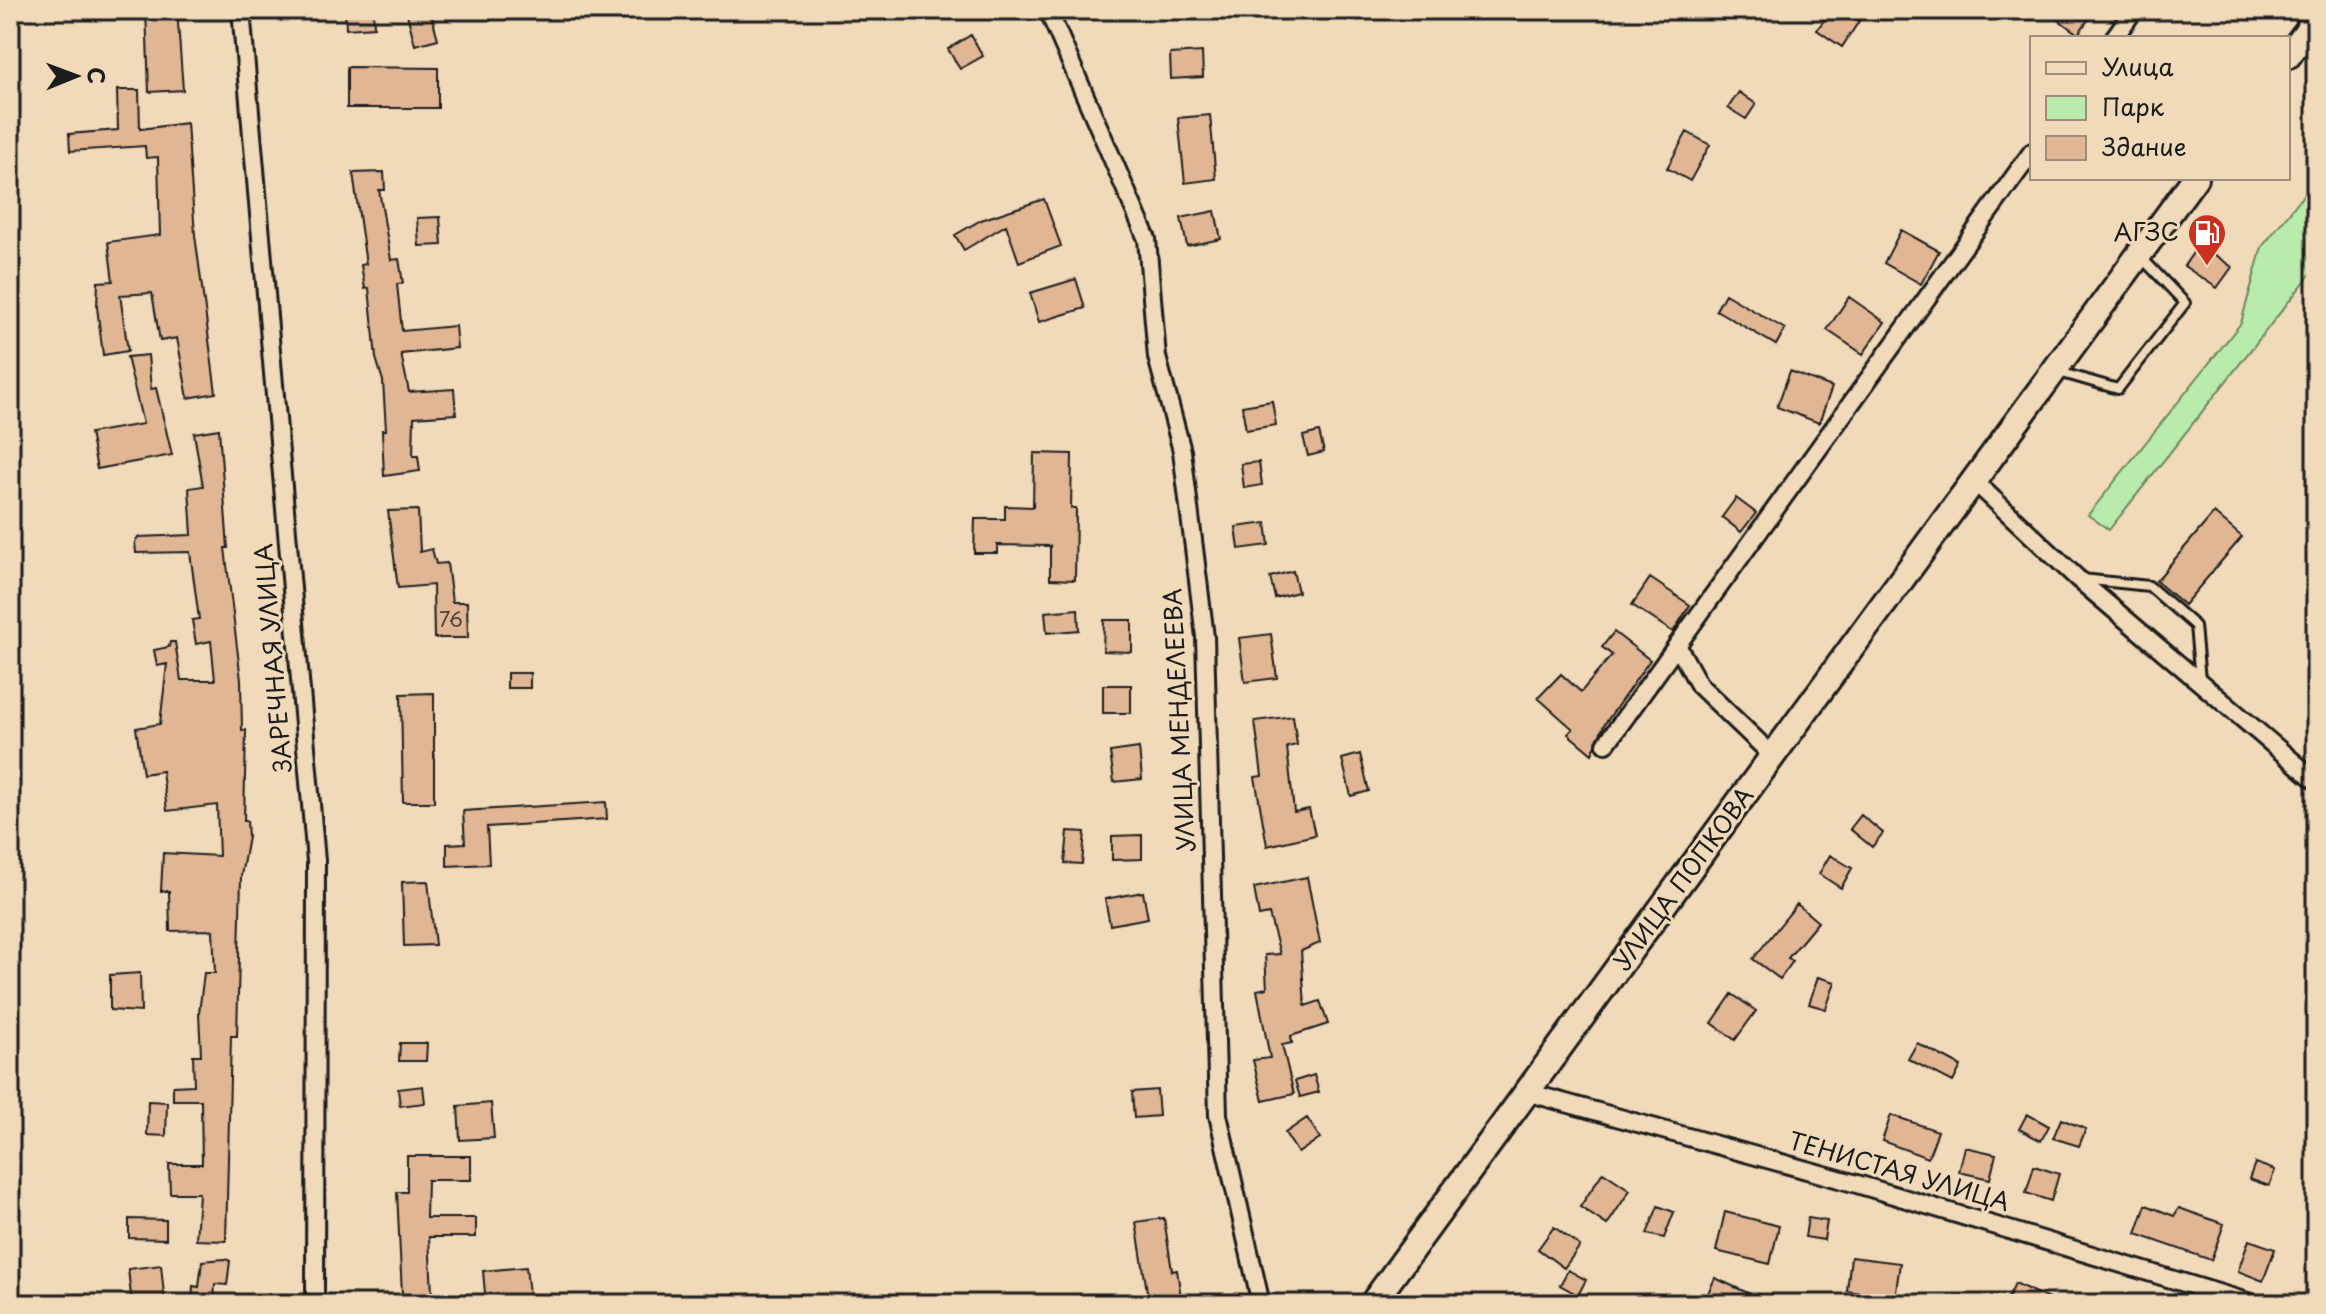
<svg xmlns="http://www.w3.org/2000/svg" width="2326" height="1314" viewBox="0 0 2326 1314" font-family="'Playpen Sans',sans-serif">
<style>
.green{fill:#b9ecac;stroke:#6a8464;stroke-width:2}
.building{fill:#e1b694;stroke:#1c1c1c;stroke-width:2}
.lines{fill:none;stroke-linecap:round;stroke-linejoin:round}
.service-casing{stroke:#1c1c1c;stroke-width:14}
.minor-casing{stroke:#1c1c1c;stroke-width:22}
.primary-casing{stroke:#1c1c1c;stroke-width:30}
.service{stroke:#f0dab9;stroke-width:8}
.minor{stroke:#f0dab9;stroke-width:16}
.primary{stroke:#f0dab9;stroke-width:24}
.labels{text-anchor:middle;stroke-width:6;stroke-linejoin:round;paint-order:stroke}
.number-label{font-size:20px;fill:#4d423a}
.poi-label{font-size:24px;fill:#1c1c1c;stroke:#f0dab9;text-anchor:end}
.street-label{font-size:24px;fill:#1c1c1c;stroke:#f0dab9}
</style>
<rect width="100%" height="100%" fill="#f0dab9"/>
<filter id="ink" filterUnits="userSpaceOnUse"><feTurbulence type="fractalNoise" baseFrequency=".0125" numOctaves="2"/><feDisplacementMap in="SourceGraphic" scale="16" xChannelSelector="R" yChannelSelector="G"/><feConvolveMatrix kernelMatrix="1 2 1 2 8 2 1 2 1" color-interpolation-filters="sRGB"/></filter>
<g filter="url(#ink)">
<!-- green -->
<path class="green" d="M 2316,179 L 2316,267 L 2109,530 L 2088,515 L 2241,323 L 2262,247 Z"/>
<!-- building -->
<path class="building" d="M 146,10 L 177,10 L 183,90 L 149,92 Z
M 345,10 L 373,10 L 374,27 L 346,29 Z
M 421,10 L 430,10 L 438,39 L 415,45 L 407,14 Z
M 1831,10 L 1849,10 L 1861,18 L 1842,47 L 1817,30 Z
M 2045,10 L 2095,10 L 2078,34 Z
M 971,35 L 983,56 L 960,69 L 948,49 Z
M 1202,52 L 1203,77 L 1171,79 L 1170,54 Z
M 347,67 L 438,68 L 438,108 L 347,108 Z
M 117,90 L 139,90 L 140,129 L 187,123 L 195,235 L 216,393 L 188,398 L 177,338 L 160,341 L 152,293 L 120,295 L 128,351 L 103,355 L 97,307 L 98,282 L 113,281 L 108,242 L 160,235 L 158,157 L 146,158 L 145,146 L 70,151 L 69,134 L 118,130 Z
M 1739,92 L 1756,104 L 1746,119 L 1728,108 Z
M 1210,115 L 1216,179 L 1185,183 L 1178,118 Z
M 1687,132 L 1710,145 L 1690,181 L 1667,168 Z
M 384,172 L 385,190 L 379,190 L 391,260 L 399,259 L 403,283 L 397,284 L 402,331 L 455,326 L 457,348 L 401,354 L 409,392 L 454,389 L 456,414 L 414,417 L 413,456 L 418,456 L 420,471 L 384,476 L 382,430 L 386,430 L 383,381 L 376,358 L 369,288 L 365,289 L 361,265 L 366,264 L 353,173 Z
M 1044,199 L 1061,246 L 1019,262 L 1006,225 L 964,250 L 955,235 L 981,220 Z
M 1215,211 L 1221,239 L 1187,246 L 1181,218 Z
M 440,217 L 442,245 L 419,246 L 417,218 Z
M 1901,230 L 1939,251 L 1921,284 L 1884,263 Z
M 2199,244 L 2232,267 L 2217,288 L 2184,266 Z
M 1076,279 L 1085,308 L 1039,322 L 1030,293 Z
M 1725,294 L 1785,329 L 1776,345 L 1716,310 Z
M 1849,297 L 1885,322 L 1863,354 L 1827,330 Z
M 148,355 L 151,389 L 156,388 L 172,455 L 97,469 L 90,433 L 143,424 L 127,357 Z
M 1790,371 L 1832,387 L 1819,423 L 1777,407 Z
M 1272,401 L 1276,425 L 1246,430 L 1242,406 Z
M 219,429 L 228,548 L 225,548 L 241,680 L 242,730 L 246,730 L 244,821 L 247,821 L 248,837 L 241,876 L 237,1036 L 231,1036 L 226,1241 L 196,1240 L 199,1193 L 170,1193 L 169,1164 L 202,1164 L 201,1100 L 173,1100 L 173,1086 L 194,1085 L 193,1055 L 201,1055 L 199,1013 L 204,973 L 215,973 L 213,930 L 170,931 L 169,891 L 161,891 L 163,853 L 219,856 L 217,805 L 167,811 L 162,771 L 143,774 L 136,728 L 160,724 L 167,664 L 157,666 L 154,650 L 169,647 L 170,642 L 175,642 L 181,680 L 215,680 L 211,641 L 196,644 L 192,620 L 199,619 L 190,552 L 136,553 L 135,542 L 138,537 L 192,535 L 189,488 L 203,486 L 194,433 Z
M 1319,432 L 1324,452 L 1308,456 L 1303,436 Z
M 1034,453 L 1072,454 L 1071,508 L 1076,508 L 1075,580 L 1050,579 L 1050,546 L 997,545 L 997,553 L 974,553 L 975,519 L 1005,519 L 1005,506 L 1033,507 Z
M 1259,462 L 1262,485 L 1244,488 L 1241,464 Z
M 1736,498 L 1756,513 L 1741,532 L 1722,517 Z
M 418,510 L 420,552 L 432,549 L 436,564 L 447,563 L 452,602 L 467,602 L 468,638 L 434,638 L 433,585 L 398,588 L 388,511 Z
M 2214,513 L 2242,537 L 2184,605 L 2156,581 Z
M 1266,523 L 1269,545 L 1239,549 L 1236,527 Z
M 1293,571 L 1298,592 L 1275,598 L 1270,577 Z
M 1650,578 L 1690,605 L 1673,632 L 1632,605 Z
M 1078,609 L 1079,630 L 1047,633 L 1045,612 Z
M 1104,620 L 1132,620 L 1132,652 L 1103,651 Z
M 1614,632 L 1650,660 L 1604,725 L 1592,754 L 1568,734 L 1573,729 L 1538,698 L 1561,674 L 1581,692 L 1612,655 L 1602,647 Z
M 1271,634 L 1277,678 L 1245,682 L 1239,638 Z
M 507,673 L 530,673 L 530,688 L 507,688 Z
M 1103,685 L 1131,685 L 1131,713 L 1103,713 Z
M 434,693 L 434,802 L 403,802 L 401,694 Z
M 1293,716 L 1297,745 L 1287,747 L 1294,812 L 1309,809 L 1315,835 L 1267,846 L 1255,777 L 1262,776 L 1255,721 Z
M 1139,748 L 1142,779 L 1114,782 L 1110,752 Z
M 1360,754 L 1369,791 L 1351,796 L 1342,759 Z
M 606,802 L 607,819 L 487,827 L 489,864 L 447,866 L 447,844 L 465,843 L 463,811 Z
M 1861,815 L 1883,833 L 1872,847 L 1850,829 Z
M 1068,831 L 1085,832 L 1082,864 L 1065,863 Z
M 1142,835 L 1142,859 L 1112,860 L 1112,836 Z
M 1830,855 L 1852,868 L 1841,888 L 1819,874 Z
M 1307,877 L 1320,943 L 1301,951 L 1305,1006 L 1320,1001 L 1328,1024 L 1291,1036 L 1292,1043 L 1282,1045 L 1294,1094 L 1263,1101 L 1253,1060 L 1270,1058 L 1257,990 L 1267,988 L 1265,955 L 1280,954 L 1269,914 L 1259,916 L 1254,888 Z
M 428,881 L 435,945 L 404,946 L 402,882 Z
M 1143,892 L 1148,918 L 1110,925 L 1105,899 Z
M 1797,904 L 1818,922 L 1788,958 L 1793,961 L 1780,979 L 1753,959 Z
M 140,973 L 141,1012 L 110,1010 L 110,975 Z
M 1818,977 L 1835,982 L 1826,1009 L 1809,1004 Z
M 1732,994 L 1756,1011 L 1735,1040 L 1712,1023 Z
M 400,1043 L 427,1043 L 426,1061 L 399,1061 Z
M 1917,1043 L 1961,1066 L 1953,1082 L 1908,1059 Z
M 1314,1075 L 1319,1092 L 1300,1097 L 1295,1081 Z
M 423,1086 L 425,1103 L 400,1106 L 398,1089 Z
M 1157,1090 L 1159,1116 L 1134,1118 L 1132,1092 Z
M 148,1101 L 167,1102 L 166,1136 L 147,1135 Z
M 491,1103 L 494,1138 L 460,1140 L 458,1106 Z
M 2027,1114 L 2049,1126 L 2041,1141 L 2019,1129 Z
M 1891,1115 L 1938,1131 L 1928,1158 L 1882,1141 Z
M 1307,1118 L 1320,1138 L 1298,1153 L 1285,1133 Z
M 2061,1119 L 2086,1129 L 2079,1146 L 2053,1138 Z
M 1965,1147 L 1996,1154 L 1990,1179 L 1959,1172 Z
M 407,1156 L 471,1156 L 471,1180 L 427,1180 L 426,1218 L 476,1218 L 476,1237 L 429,1237 L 432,1293 L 402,1295 L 397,1192 L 407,1192 Z
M 2255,1163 L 2275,1170 L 2269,1186 L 2249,1179 Z
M 2034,1166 L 2059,1174 L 2051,1201 L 2026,1193 Z
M 1603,1172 L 1630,1190 L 1607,1225 L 1580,1207 Z
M 2146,1205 L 2174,1216 L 2179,1208 L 2224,1224 L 2211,1260 L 2136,1234 Z
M 1658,1206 L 1674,1212 L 1664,1238 L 1647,1234 Z
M 1725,1212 L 1779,1226 L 1770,1264 L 1716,1251 Z
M 1164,1218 L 1172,1271 L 1177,1270 L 1182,1304 L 1149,1304 L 1136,1222 Z
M 1808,1218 L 1827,1221 L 1824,1240 L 1805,1237 Z
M 129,1219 L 166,1220 L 166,1239 L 129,1238 Z
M 1554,1227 L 1580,1246 L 1564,1268 L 1538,1249 Z
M 2249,1240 L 2275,1249 L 2263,1281 L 2238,1271 Z
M 1851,1257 L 1900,1263 L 1895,1298 L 1847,1291 Z
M 225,1259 L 230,1261 L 227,1285 L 215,1284 L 214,1304 L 192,1304 L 193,1286 L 199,1287 L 202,1261 Z
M 161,1265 L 165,1304 L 132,1304 L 128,1269 Z
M 526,1267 L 530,1304 L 486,1304 L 483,1271 Z
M 1568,1270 L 1586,1280 L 1578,1295 L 1560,1285 Z
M 1715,1278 L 1772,1304 L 1703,1304 Z
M 2015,1283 L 2059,1304 L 2005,1304 Z"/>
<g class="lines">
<defs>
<path id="service" d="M 2059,372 L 2118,389 L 2185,303 L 2140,256
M 2082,579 L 2149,586 L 2195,626 L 2200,680"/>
<path id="minor" d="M 241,10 L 316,861 L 315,1304
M 1048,10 L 1147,239 L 1157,357 L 1182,451 L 1205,637 L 1218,1115 L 1261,1304
M 2114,38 L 2134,10
M 1973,480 L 2077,578 L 2316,781
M 1677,645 L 1699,685 L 1773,756
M 1606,744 L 2032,152
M 1530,1093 L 1857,1184 L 2254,1304"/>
<path id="primary" d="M 2288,56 L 2316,19
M 1372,1304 L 2195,178"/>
</defs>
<!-- service casing -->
<use href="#service" class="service-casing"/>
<!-- minor casing -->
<use href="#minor" class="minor-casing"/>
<!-- primary casing -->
<use href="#primary" class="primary-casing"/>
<!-- service -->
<use href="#service" class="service"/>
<!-- minor -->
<use href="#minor" class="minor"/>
<!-- primary -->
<use href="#primary" class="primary"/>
</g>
</g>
<!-- icons -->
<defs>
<symbol id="fuel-pin" viewBox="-11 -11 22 30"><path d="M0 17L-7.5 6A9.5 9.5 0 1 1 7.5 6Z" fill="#c8321e" stroke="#f0dab9"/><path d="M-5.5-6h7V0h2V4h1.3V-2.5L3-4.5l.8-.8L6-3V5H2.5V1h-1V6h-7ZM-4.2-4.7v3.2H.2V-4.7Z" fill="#fff"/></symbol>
</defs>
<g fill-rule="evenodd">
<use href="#fuel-pin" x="2185" y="211" width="44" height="60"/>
</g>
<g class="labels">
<!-- number labels -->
<g class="number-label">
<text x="451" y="627">76</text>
</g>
<!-- poi labels -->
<g class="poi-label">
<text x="2179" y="241">АГЗС</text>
</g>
<!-- street labels -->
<g class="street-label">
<text transform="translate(274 658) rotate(-95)" y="8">ЗАРЕЧНАЯ УЛИЦА</text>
<text transform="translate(1180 720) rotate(-93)" y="8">УЛИЦА МЕНДЕЛЕЕВА</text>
<text transform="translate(1684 879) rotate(-54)" y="8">УЛИЦА ПОПКОВА</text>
<text transform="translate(1899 1172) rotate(16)" y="8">ТЕНИСТАЯ УЛИЦА</text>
</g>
</g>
<!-- margin -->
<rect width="2326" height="1314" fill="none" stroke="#f0dab9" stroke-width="40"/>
<rect x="20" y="20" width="2286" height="1274" fill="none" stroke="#1c1c1c" stroke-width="3" filter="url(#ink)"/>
<!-- legend -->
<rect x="2030" y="36" width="260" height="144" fill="#f0dab9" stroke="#9b8e7a" stroke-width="2"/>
<rect x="2046" y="62" width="40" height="12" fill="#f0dab9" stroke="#9b8e7a" stroke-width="2"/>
<text x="2102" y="76" font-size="24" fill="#1c1c1c">Улица</text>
<rect x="2046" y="96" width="40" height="24" fill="#b9ecac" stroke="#9b8e7a" stroke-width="2"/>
<text x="2102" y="116" font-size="24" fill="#1c1c1c">Парк</text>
<rect x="2046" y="136" width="40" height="24" fill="#e1b694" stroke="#9b8e7a" stroke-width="2"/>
<text x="2102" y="156" font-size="24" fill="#1c1c1c">Здание</text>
<!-- north arrow -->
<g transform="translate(76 76) rotate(89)" stroke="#f0dab9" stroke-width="6" paint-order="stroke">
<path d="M0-6L14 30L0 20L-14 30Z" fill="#1c1c1c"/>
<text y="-12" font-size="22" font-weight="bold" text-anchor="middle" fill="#1c1c1c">С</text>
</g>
</svg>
